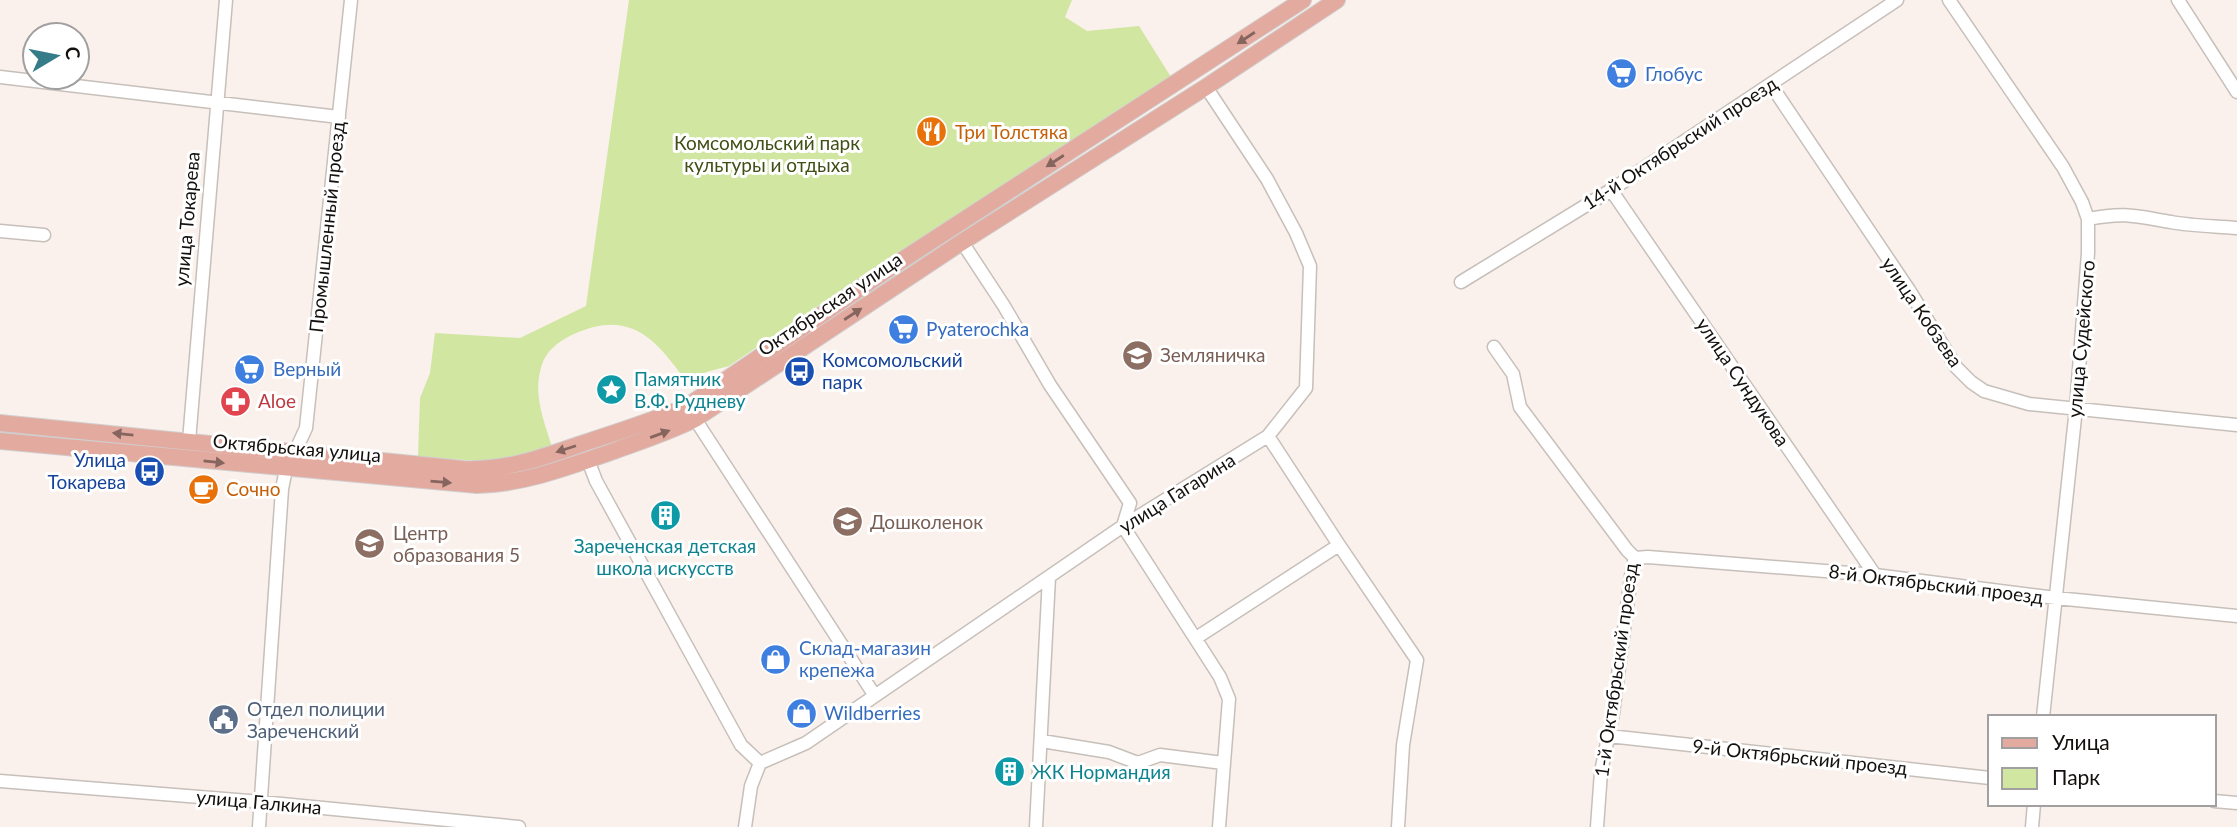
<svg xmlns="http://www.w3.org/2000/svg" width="2237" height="827" viewBox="0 0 2237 827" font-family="Lato,sans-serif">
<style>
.green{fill:#d0e6a1}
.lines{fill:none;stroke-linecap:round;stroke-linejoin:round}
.minor-casing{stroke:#c7bfba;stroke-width:15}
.major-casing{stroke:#d0cfcf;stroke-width:18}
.minor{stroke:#fff;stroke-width:12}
.major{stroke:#e3aba0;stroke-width:16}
.oneway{fill:#85655e}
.labels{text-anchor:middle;stroke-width:6;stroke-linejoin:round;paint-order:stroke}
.shop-label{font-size:19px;fill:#366cbe;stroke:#fff;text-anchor:start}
.food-label{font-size:19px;fill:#c56008;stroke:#fff;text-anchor:start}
.park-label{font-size:19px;fill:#404f15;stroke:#fff}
.street-label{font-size:19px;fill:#13100e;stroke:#fff}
.education-label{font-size:19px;fill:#785e54;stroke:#fff;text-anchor:start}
.transit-label{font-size:19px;fill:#164399;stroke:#fff;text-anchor:start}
.culture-label{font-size:19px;fill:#0d838f;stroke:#fff;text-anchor:start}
.health-label{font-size:19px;fill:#be3a42;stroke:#fff;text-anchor:start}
.service-label{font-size:19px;fill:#4e5e75;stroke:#fff;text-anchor:start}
</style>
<rect width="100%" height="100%" fill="#faf1ec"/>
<!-- green -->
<path class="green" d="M 629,0 L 1072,0 L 1065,17 L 1087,31 L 1139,26 L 1176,85 L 893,255 L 729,366 L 706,372 L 688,384 C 657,340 631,308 574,334 C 559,341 545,351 541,368 C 533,395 544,421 552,447 L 497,462 L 418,457 L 420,398 L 430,373 L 435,333 L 520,338 L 586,306 Z"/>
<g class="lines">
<defs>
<path id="minor" d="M 1949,0 L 2063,167 L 2082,202 L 2088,219 L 2088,253 L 2076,408 L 2043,717
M 2178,0 L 2237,92
M 0,77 L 339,117
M 1771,85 L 1909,290 L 1956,367 L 1971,382 L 1984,391 L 2029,404 L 2237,425
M 1611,190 L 1875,575
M 2088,219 C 2125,212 2135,216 2171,222 C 2192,226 2215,226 2237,228
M 0,231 L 44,235
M 962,242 L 1004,306 L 1050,385 L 1130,503 L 1123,526 L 1220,677 L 1229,699 L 1219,827
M 1461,282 L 1611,190 L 1897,0
M 1494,347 L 1513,374 L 1520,407 L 1627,550 L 1635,558 L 1632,569 L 1613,713 L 1601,772 L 1597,827
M 695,419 L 875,696
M 1268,436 L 1339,545 L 1417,660 L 1403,745 L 1398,827
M 189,441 L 226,0
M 295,452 L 306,428 L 351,0
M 588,460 L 596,481 L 741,745 L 760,763 L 751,786 L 745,827
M 1635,558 L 1648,557 L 1875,575 L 2056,598 L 2237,616
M 1196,638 L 1339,545
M 1609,736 L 1990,778
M 1042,741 L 1109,752 L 1138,763 L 1160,755 L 1223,763
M 760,763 L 806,743 L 1123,526 L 1268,436 L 1306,388 L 1310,266 L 1296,233 L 1267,179 L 1206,87
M 0,781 L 261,802 L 519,827
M 2214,801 L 2237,803
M 259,827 L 282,489 L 286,469
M 1036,827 L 1049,577
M 2032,827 L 2034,804"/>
<path id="major" d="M 0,423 L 463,469 C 506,471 544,457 584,443 C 618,432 652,421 686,407 L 896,264 L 1303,0
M 0,441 L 477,485 C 525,484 570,466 614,451 C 641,441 669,432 695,419 L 962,242 L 1206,87 L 1337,0"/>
</defs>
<!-- minor casing -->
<use href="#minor" class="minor-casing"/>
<!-- major casing -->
<use href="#major" class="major-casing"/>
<!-- minor -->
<use href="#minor" class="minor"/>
<!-- major -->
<use href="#major" class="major"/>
</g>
<!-- one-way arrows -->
<defs><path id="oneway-solid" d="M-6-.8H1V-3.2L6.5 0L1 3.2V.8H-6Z" transform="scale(1.75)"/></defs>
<g class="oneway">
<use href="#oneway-solid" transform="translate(1246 38) rotate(147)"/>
<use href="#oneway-solid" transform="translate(1055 161) rotate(147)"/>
<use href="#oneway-solid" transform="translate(853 314) rotate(-33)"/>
<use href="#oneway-solid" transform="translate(123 434) rotate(-174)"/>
<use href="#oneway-solid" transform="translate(660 434) rotate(-20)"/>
<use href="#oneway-solid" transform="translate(566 449) rotate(162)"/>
<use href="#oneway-solid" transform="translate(214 462) rotate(6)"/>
<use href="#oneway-solid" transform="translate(441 482) rotate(5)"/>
</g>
<!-- icons -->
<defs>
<symbol id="supermarket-disc" viewBox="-11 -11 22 22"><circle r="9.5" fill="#3f7fe0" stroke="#fff"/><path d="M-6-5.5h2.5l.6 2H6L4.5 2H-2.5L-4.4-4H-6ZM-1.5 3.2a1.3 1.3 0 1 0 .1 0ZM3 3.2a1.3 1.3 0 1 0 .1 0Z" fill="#fff"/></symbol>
<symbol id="restaurant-disc" viewBox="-11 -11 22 22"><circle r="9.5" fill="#e8710a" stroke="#fff"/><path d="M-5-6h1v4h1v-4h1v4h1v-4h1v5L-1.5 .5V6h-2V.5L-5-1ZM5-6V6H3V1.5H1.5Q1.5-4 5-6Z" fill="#fff"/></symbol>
<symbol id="school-disc" viewBox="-11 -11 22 22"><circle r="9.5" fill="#8d6e63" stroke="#fff"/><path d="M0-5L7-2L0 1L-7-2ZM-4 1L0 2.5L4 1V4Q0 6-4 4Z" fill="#fff"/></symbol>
<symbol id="bus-disc" viewBox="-11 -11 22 22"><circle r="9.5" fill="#1a4fb4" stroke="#fff"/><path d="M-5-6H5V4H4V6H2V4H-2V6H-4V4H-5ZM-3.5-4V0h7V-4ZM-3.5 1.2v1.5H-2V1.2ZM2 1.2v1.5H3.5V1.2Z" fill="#fff"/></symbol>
<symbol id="sight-disc" viewBox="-11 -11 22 22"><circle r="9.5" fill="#0f9aa8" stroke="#fff"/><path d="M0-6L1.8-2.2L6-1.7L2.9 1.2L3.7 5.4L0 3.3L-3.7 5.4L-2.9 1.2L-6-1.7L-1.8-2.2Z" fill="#fff"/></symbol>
<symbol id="pharmacy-disc" viewBox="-11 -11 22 22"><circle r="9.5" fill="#e0444e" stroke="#fff"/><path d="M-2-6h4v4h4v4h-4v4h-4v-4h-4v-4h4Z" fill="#fff"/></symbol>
<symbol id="cafe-disc" viewBox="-11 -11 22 22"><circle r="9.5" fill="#e8710a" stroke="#fff"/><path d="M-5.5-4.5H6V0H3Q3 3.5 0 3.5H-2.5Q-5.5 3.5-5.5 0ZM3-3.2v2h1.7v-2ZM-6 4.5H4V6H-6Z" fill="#fff"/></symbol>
<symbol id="building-disc" viewBox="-11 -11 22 22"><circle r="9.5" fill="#0f9aa8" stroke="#fff"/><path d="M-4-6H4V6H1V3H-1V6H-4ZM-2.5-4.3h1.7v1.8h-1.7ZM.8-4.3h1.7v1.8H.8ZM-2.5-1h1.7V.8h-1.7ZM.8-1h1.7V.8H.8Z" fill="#fff"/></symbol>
<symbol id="shop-disc" viewBox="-11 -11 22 22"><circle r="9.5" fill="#3f7fe0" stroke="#fff"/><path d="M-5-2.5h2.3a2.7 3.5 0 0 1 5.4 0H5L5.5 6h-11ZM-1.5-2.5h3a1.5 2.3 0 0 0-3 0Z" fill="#fff"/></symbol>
<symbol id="civic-disc" viewBox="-11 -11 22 22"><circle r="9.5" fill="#5c6f8a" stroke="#fff"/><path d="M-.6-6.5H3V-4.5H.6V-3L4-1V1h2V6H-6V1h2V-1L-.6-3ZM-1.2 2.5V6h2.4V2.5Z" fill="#fff"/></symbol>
</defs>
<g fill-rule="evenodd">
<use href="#supermarket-disc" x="1604" y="56" width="35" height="35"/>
<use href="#restaurant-disc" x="914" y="114" width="35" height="35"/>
<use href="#supermarket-disc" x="886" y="312" width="35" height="35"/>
<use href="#school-disc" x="1120" y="338" width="35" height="35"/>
<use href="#supermarket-disc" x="232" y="352" width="35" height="35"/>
<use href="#bus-disc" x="782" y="354" width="35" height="35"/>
<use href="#sight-disc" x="594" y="372" width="35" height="35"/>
<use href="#pharmacy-disc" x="218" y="384" width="35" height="35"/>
<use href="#bus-disc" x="132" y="454" width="35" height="35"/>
<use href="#cafe-disc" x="186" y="472" width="35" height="35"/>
<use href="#building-disc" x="648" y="498" width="35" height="35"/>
<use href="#school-disc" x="830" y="504" width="35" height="35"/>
<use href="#school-disc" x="352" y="526" width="35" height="35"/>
<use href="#shop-disc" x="758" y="642" width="35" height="35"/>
<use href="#shop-disc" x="784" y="696" width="35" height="35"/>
<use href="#civic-disc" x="206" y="702" width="35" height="35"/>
<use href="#building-disc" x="992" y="754" width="35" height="35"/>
</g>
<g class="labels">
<!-- shop labels -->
<g class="shop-label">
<text x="1645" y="81">Глобус</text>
<text x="926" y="336">Pyaterochka</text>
<text x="273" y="376">Верный</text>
<text x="799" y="655">Склад-магазин<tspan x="799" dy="22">крепежа</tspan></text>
<text x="824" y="720">Wildberries</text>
</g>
<!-- food labels -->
<g class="food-label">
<text x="955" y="139">Три Толстяка</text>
<text x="226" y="496">Сочно</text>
</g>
<!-- park labels -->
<g class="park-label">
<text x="767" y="150">Комсомольский парк<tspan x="767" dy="22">культуры и отдыха</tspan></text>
</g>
<!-- street labels -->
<g class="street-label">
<text transform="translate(1680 143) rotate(-33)" y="7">14-й Октябрьский проезд</text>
<text transform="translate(187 219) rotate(-85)" y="7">улица Токарева</text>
<text transform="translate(327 227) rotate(-84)" y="7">Промышленный проезд</text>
<text transform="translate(830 304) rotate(-34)" y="7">Октябрьская улица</text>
<text transform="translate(1922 312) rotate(56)" y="7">улица Кобзева</text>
<text transform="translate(2081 339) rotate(-85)" y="7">улица Судейского</text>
<text transform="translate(1743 382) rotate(56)" y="7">улица Сундукова</text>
<text transform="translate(297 448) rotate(5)" y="7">Октябрьская улица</text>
<text transform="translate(1177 493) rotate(-32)" y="7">улица Гагарина</text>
<text transform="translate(1936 584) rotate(7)" y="7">8-й Октябрьский проезд</text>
<text transform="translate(1616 670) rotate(-82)" y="7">1-й Октябрьский проезд</text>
<text transform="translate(1800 757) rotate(6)" y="7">9-й Октябрьский проезд</text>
<text transform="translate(259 802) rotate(5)" y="7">улица Галкина</text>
</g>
<!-- education labels -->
<g class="education-label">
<text x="1160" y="362">Земляничка</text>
<text x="870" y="529">Дошколенок</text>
<text x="393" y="540">Центр<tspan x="393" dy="22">образования 5</tspan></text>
</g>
<!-- transit labels -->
<g class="transit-label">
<text x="822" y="367">Комсомольский<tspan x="822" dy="22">парк</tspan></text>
<text x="126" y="467" text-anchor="end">Улица<tspan x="126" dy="22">Токарева</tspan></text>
</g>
<!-- culture labels -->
<g class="culture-label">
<text x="634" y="386">Памятник<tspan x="634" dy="22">В.Ф. Рудневу</tspan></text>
<text x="665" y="553" text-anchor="middle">Зареченская детская<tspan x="665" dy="22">школа искусств</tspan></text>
<text x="1032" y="779">ЖК Нормандия</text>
</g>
<!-- health labels -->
<g class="health-label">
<text x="258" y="408">Aloe</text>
</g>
<!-- service labels -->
<g class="service-label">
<text x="247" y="716">Отдел полиции<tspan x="247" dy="22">Зареченский</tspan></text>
</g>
</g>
<!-- legend -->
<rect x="1988" y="715" width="228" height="91" fill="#ffffff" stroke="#a19f9f" stroke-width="2"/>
<rect x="2002" y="738" width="35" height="10" fill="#e3aba0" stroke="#a19f9f" stroke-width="2"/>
<text x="2052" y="750" font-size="21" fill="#13100e">Улица</text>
<rect x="2002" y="768" width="35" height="21" fill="#d0e6a1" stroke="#a19f9f" stroke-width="2"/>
<text x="2052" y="785" font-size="21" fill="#13100e">Парк</text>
<!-- north arrow -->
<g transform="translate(56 56) rotate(80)"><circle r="33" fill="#ffffff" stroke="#a19f9f" stroke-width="2"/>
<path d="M0-5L12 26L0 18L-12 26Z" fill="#367c88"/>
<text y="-10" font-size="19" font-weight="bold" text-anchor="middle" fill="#13100e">С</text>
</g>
</svg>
